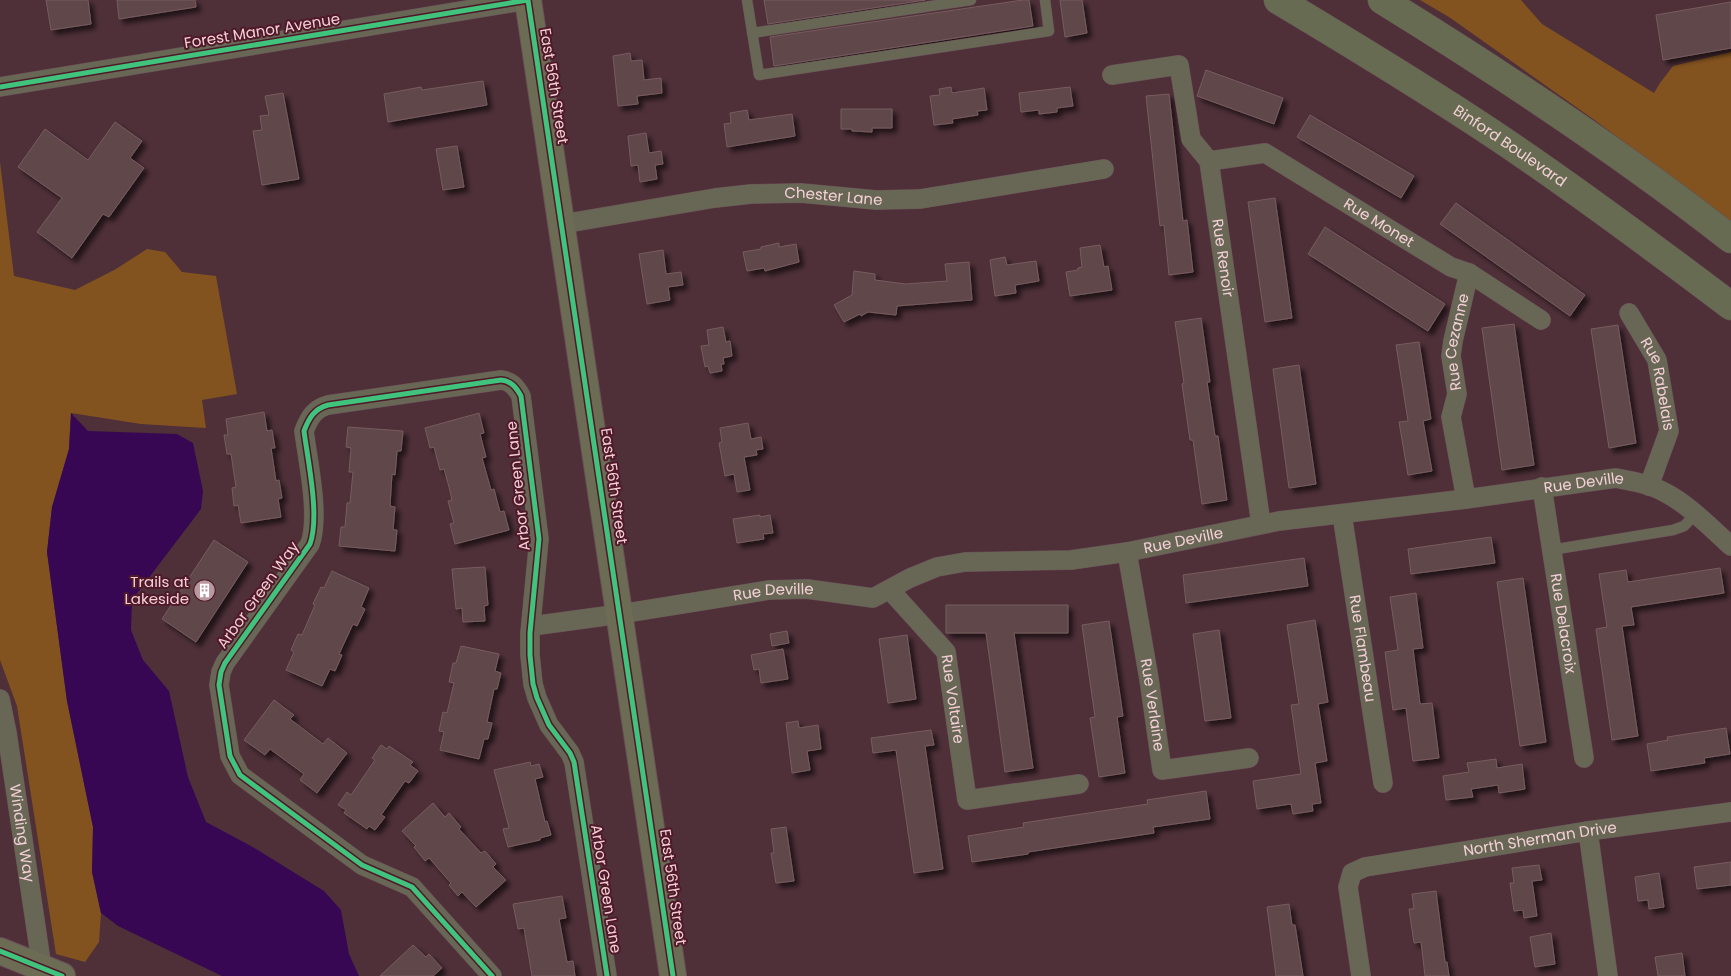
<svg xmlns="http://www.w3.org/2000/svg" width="1731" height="976" viewBox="0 0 1731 976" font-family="Poppins,sans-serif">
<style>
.forest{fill:#83531f}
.water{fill:#380754}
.building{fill:#604649;stroke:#775c5f;filter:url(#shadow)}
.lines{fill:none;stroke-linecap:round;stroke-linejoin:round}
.lane-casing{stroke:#6a4f56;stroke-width:11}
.street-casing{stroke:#6a4f56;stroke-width:20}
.secondary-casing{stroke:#6a4f56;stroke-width:28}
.primary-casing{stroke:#6a4f56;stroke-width:29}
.lane{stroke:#686756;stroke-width:10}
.street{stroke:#686756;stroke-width:19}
.secondary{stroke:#6c6c55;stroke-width:26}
.primary{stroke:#666b51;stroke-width:28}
.cycleway-casing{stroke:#501929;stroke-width:8}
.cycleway{stroke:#40c37c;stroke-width:5}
.labels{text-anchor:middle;stroke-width:4;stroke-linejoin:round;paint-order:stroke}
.street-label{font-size:15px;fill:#f4d0d6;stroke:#501929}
.poi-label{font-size:15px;fill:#f4d0d6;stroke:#501929;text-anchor:end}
</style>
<defs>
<filter id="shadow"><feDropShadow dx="4.5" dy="4.5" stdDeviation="2.5" flood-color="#0009"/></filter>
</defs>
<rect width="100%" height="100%" fill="#4f3039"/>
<!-- forest -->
<path class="forest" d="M 1420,0 L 1521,0 L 1542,24 L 1654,93 L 1660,83 L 1673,66 L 1731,52 L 1731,221 L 1593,119 L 1449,17 Z
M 0,162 L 14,276 L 75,290 L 116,269 L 147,249 L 165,252 L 182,272 L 216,276 L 237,394 L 202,400 L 206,428 L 141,424 L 71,413 L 69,449 L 52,507 L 47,552 L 67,701 L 93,827 L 92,872 L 101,913 L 99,942 L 85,962 L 56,954 L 17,706 L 0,660 Z"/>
<!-- water -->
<path class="water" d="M 71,413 L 88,431 L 177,434 L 193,443 L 203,491 L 201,509 L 132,600 L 131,630 L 143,660 L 169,691 L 188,777 L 206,822 L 251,846 L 324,891 L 341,910 L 349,954 L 359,976 L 222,976 L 118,926 L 101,913 L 92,872 L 93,827 L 67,701 L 47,552 L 52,507 L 69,449 Z"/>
<!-- building -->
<path class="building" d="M 46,0 L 88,0 L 91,24 L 51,30 Z
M 117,0 L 195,0 L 196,7 L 119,19 Z
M 764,0 L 925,0 L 768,24 Z
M 1023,0 L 1029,0 L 1033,26 L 774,66 L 770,37 Z
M 1060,0 L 1082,0 L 1087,33 L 1065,37 Z
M 1731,2 L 1731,48 L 1663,60 L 1656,15 Z
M 630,53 L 631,61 L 642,60 L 644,80 L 661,78 L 662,93 L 637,96 L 638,104 L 618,106 L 613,56 Z
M 1206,70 L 1283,98 L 1274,124 L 1197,96 Z
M 483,81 L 487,105 L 388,122 L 384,94 L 421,87 L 422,90 Z
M 951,87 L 952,93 L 984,88 L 987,110 L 977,111 L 978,115 L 952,119 L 953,123 L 934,125 L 930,96 L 940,95 L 939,89 Z
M 1070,87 L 1073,106 L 1057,108 L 1057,112 L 1039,114 L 1039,110 L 1021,112 L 1019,93 Z
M 283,93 L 299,179 L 262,185 L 253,131 L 262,130 L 260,116 L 269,115 L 265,96 Z
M 1169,94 L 1183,221 L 1187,220 L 1193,272 L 1169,275 L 1164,225 L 1160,226 L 1146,96 Z
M 841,109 L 892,109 L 892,128 L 872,128 L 872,132 L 852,131 L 852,129 L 841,129 Z
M 747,110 L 749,120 L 792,114 L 795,136 L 727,147 L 724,124 L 731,123 L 730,113 Z
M 1310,115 L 1414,176 L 1401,198 L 1297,137 Z
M 115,122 L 142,141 L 130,158 L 144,168 L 109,217 L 103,214 L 72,258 L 37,232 L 62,198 L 18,167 L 45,129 L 88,160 Z
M 646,133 L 649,153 L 661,151 L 663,164 L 655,165 L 657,179 L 640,182 L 638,165 L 631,166 L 628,136 Z
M 457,146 L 464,187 L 443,190 L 436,149 Z
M 1275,198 L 1292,318 L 1265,322 L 1248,202 Z
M 1456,203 L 1585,295 L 1570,316 L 1440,224 Z
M 1325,227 L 1445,304 L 1428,331 L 1308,254 Z
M 779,243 L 779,247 L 796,244 L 799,262 L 765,271 L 764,268 L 747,271 L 743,252 L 761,249 L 761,247 Z
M 1100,245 L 1104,267 L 1108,266 L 1112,290 L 1070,296 L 1066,272 L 1078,270 L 1078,268 L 1082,267 L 1080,248 Z
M 663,250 L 666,274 L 681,272 L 683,285 L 668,287 L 670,300 L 647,304 L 639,254 Z
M 1005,257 L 1007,265 L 1036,261 L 1039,281 L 1015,285 L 1016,293 L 995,296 L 990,260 Z
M 969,262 L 972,300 L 897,306 L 896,315 L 868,312 L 861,316 L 860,314 L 844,322 L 834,305 L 852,295 L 854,271 L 875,274 L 875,280 L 906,284 L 947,281 L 945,264 Z
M 1201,318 L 1210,382 L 1207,382 L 1215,436 L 1218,436 L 1227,500 L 1202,504 L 1193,440 L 1190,440 L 1182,384 L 1184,383 L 1175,322 Z
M 1514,324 L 1534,465 L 1502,470 L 1482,328 Z
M 1618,325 L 1636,443 L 1609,448 L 1591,329 Z
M 723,327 L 726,342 L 730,341 L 732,356 L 723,358 L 724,364 L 721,364 L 722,371 L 710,373 L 708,366 L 705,367 L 701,346 L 709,345 L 707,330 Z
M 1419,342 L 1431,419 L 1423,421 L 1432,471 L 1408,475 L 1399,422 L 1408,421 L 1396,345 Z
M 1299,365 L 1316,484 L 1289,488 L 1273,369 Z
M 264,412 L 267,431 L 272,430 L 275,448 L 271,448 L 276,481 L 279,480 L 282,498 L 278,499 L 281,517 L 241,523 L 238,505 L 234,506 L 232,488 L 236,487 L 231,454 L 227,454 L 224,435 L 228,435 L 226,419 Z
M 479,413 L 484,433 L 480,434 L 486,457 L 482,458 L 491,490 L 494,489 L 500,512 L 504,511 L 509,530 L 455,544 L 450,524 L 454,523 L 448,501 L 452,500 L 449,487 L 444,469 L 440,470 L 434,447 L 430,448 L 425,428 Z
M 748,423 L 751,439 L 761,437 L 763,449 L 756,450 L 757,455 L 744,457 L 750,490 L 737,492 L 734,474 L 725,476 L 719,443 L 722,442 L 720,428 Z
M 348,427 L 403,431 L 401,451 L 397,451 L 395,475 L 392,474 L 390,506 L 395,507 L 393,530 L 397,530 L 395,551 L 339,546 L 341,527 L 345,527 L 347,503 L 350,503 L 353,472 L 349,472 L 351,448 L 346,447 Z
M 760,515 L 760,517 L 770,515 L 773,533 L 763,534 L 764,539 L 737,543 L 733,519 Z
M 1491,537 L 1495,563 L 1411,574 L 1408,549 Z
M 214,540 L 248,562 L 196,642 L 162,619 Z
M 1304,558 L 1308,586 L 1186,603 L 1183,575 Z
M 485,567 L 488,605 L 484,606 L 485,621 L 463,622 L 462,608 L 456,609 L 452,569 Z
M 1720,568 L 1724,593 L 1631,607 L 1634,625 L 1622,626 L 1638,736 L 1612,740 L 1596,629 L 1607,627 L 1599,574 L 1626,570 L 1628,582 Z
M 332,571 L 369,588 L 361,607 L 365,609 L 357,626 L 353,624 L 339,654 L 342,655 L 335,671 L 330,669 L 322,686 L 286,670 L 294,652 L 291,650 L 298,634 L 302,635 L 315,605 L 313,604 L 321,587 L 324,588 Z
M 1523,578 L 1546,742 L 1520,746 L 1497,582 Z
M 1416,593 L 1423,648 L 1413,649 L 1420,704 L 1432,703 L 1439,758 L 1413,761 L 1406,708 L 1393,710 L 1385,652 L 1398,650 L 1390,597 Z
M 946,605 L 1068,605 L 1068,633 L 1014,633 L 1033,768 L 1005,772 L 986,633 L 946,633 Z
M 1315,620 L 1328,702 L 1318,704 L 1327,761 L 1315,763 L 1321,803 L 1312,804 L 1313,811 L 1293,814 L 1291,804 L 1257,809 L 1253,781 L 1301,774 L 1291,705 L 1299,704 L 1287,625 Z
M 1109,621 L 1123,716 L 1117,717 L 1125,773 L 1099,777 L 1090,718 L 1095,717 L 1082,625 Z
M 1219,630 L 1231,718 L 1205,721 L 1193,634 Z
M 787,631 L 789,643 L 772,646 L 770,634 Z
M 907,635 L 916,699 L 888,703 L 879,639 Z
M 461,646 L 499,654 L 495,671 L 501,673 L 497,689 L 494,689 L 487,722 L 492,723 L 488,739 L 484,739 L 479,759 L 440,750 L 444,732 L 439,731 L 443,712 L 447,713 L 454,683 L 449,682 L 453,663 L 456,663 Z
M 783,649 L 788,679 L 761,683 L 759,669 L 754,670 L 751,655 Z
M 274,700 L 294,715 L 290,719 L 323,744 L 328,738 L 347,753 L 317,793 L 300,780 L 304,774 L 270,749 L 265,755 L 244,740 Z
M 798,721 L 799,728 L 818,725 L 821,749 L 807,751 L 810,770 L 792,773 L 786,723 Z
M 1726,728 L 1730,754 L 1704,758 L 1705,763 L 1651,771 L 1647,744 L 1668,740 L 1667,737 Z
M 931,730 L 934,745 L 925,746 L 943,869 L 914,873 L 896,750 L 873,753 L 871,738 Z
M 381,745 L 387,749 L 389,746 L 413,762 L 410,765 L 418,771 L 409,783 L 405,781 L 381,815 L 385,817 L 375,830 L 369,826 L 367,829 L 344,813 L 346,810 L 338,805 L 347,792 L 351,795 L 375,760 L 372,758 Z
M 1496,759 L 1497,768 L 1522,764 L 1525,789 L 1499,793 L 1498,785 L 1471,789 L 1473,797 L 1446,800 L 1443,776 L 1469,772 L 1467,763 Z
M 530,762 L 531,766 L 539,764 L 543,777 L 535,779 L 545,822 L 547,821 L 551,835 L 540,838 L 540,840 L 508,847 L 503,829 L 509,828 L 494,770 Z
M 1206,791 L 1210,819 L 1153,827 L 1154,833 L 1028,852 L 1028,854 L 972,862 L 968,836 L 1024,827 L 1023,823 L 1148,804 L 1147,800 Z
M 433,803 L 445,817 L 449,813 L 461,827 L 459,829 L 481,853 L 485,851 L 496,864 L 493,867 L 506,880 L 476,907 L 462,892 L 458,896 L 449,885 L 451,883 L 429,858 L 425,861 L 414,847 L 416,846 L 402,831 Z
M 786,827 L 794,881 L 776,883 L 771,853 L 774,853 L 771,829 Z
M 1731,862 L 1731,885 L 1697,889 L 1694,867 Z
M 1539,865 L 1542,880 L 1532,881 L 1537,916 L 1524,918 L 1523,910 L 1514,911 L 1510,883 L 1514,883 L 1512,868 Z
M 1659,873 L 1664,907 L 1649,909 L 1648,900 L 1638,901 L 1635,877 Z
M 1436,891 L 1445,962 L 1447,962 L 1449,976 L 1425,976 L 1421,942 L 1414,943 L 1409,909 L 1414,909 L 1412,894 Z
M 562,896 L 566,918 L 559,919 L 567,962 L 573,961 L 575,976 L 532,976 L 524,928 L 518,929 L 513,904 Z
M 1289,904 L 1292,925 L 1295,925 L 1303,976 L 1276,976 L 1267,907 Z
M 1551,933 L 1555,964 L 1535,967 L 1530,937 Z
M 413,945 L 426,957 L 429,954 L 442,968 L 433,976 L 380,976 Z
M 1682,953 L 1685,976 L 1658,976 L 1655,957 Z"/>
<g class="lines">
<defs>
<path id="lane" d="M 747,0 L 759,75 L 1049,31 L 1045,0
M 752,33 L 971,0
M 1551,550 L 1673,530 L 1684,526 L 1695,515"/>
<g id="street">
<path id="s1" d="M 1112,75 L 1179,65 L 1191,139 L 1209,161 L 1261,524"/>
<path d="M 0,87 L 528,0"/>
<path id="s2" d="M 1209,161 L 1265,153 L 1451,267 L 1469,273 L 1541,320"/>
<path id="s3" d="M 562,224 L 715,198 L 751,194 L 801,193 L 876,200 L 920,199 L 1104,169"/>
<path id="s4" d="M 1629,313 L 1657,360 L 1669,431 L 1649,486"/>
<path id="s5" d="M 1542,487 L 1584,758"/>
<path id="s6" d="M 1466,499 L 1451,417 L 1457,394 L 1451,356 L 1453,341 L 1469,273"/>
<path id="s7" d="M 1342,514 L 1383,783"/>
<path id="s8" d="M 1127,552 L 1149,679 L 1162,770 L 1249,758"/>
<path id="s9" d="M 890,590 L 946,652 L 967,800 L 1079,784"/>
<path id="s10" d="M 532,626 L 620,614 L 769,590 L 807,589 L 873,598 L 910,578 L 937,567 L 965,562 L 1071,560 L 1127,552 L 1279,521 L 1466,499 L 1616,478 C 1632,481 1649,484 1664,492 C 1688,504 1711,528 1731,546"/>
<path id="s11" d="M 0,699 L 7,733 L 42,968"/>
<path d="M 1588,831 L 1608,976"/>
<path d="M 492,976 L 412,887 L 362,865 L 240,775 L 230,756 L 219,685 L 221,672 L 225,663 L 310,544 C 320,516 308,462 304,431 C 309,418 314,409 328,405 L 501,380 C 511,381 516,387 521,396 L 539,539 L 530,633 L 530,655 L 533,684 L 537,698 L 549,725 L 570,753 L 574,762 L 607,976"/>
<path id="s12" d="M 1361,976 L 1348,887 L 1352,873 L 1365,867 L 1588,831 L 1731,812"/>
</g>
<path id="secondary" d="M 528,0 L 673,976
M 0,951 L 62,976"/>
<g id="primary">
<path id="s13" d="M 1278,0 C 1355,46 1431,92 1505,142 C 1582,194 1657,250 1731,306"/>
<path d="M 1382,0 C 1502,74 1620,152 1731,239"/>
</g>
</defs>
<!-- lane casing -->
<use href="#lane" class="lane-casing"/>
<!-- street casing -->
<use href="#street" class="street-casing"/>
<!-- secondary casing -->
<use href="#secondary" class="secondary-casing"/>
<!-- primary casing -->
<use href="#primary" class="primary-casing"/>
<!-- lane -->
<use href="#lane" class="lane"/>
<!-- street -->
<use href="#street" class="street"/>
<!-- secondary -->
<use href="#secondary" class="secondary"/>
<!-- primary -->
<use href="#primary" class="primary"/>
<defs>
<path id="cycleway" d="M 0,87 L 528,0 L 673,976
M 0,951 L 62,976
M 492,976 L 412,887 L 362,865 L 240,775 L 230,756 L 219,685 L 221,672 L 225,663 L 310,544 C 320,516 308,462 304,431 C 309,418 314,409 328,405 L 501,380 C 511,381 516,387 521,396 L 539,539 L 530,633 L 530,655 L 533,684 L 537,698 L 549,725 L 570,753 L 574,762 L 607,976"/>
</defs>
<!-- cycleway casing -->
<use href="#cycleway" class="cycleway-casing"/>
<!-- cycleway -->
<use href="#cycleway" class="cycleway"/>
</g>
<!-- icons -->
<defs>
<symbol id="building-disc" viewBox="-11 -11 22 22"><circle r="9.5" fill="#ba989f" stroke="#501929"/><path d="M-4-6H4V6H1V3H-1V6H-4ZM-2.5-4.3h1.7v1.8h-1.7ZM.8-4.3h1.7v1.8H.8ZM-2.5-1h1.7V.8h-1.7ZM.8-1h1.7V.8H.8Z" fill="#fff"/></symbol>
</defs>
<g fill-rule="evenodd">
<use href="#building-disc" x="192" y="578" width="25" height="25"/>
</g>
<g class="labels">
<!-- street labels -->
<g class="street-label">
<text transform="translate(262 31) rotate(-9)" y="5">Forest Manor Avenue</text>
<text transform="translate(554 86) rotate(81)" y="5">East 56th Street</text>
<text dy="5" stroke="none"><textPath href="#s13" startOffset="274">Binford Boulevard</textPath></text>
<text dy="5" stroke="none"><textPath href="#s3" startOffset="274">Chester Lane</textPath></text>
<text dy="5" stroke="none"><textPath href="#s2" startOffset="190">Rue Monet</textPath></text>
<text dy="5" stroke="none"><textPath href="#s1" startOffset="269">Rue Renoir</textPath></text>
<text dy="5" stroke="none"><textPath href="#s6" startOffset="160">Rue Cezanne</textPath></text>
<text dy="5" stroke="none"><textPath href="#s4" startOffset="78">Rue Rabelais</textPath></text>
<text dy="5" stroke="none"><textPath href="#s10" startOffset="1069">Rue Deville</textPath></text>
<text transform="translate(518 486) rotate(-96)" y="5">Arbor Green Lane</text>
<text transform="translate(614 486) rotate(82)" y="5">East 56th Street</text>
<text dy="5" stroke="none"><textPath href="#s10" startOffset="664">Rue Deville</textPath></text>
<text dy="5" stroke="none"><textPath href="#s10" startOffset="244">Rue Deville</textPath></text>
<text transform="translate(258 595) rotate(-54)" y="5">Arbor Green Way</text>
<text dy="5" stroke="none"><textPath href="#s5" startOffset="138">Rue Delacroix</textPath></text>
<text dy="5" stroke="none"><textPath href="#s7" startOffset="136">Rue Flambeau</textPath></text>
<text dy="5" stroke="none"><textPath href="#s9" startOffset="131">Rue Voltaire</textPath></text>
<text dy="5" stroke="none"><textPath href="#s8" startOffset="155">Rue Verlaine</textPath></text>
<text dy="5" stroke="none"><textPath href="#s11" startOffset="136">Winding Way</textPath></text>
<text dy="5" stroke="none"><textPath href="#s12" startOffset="296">North Sherman Drive</textPath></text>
<text transform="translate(673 887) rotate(82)" y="5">East 56th Street</text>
<text transform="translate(606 889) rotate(81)" y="5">Arbor Green Lane</text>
</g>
<!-- poi labels -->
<g class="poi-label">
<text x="189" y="587">Trails at<tspan x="189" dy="17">Lakeside</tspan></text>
</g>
</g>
</svg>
